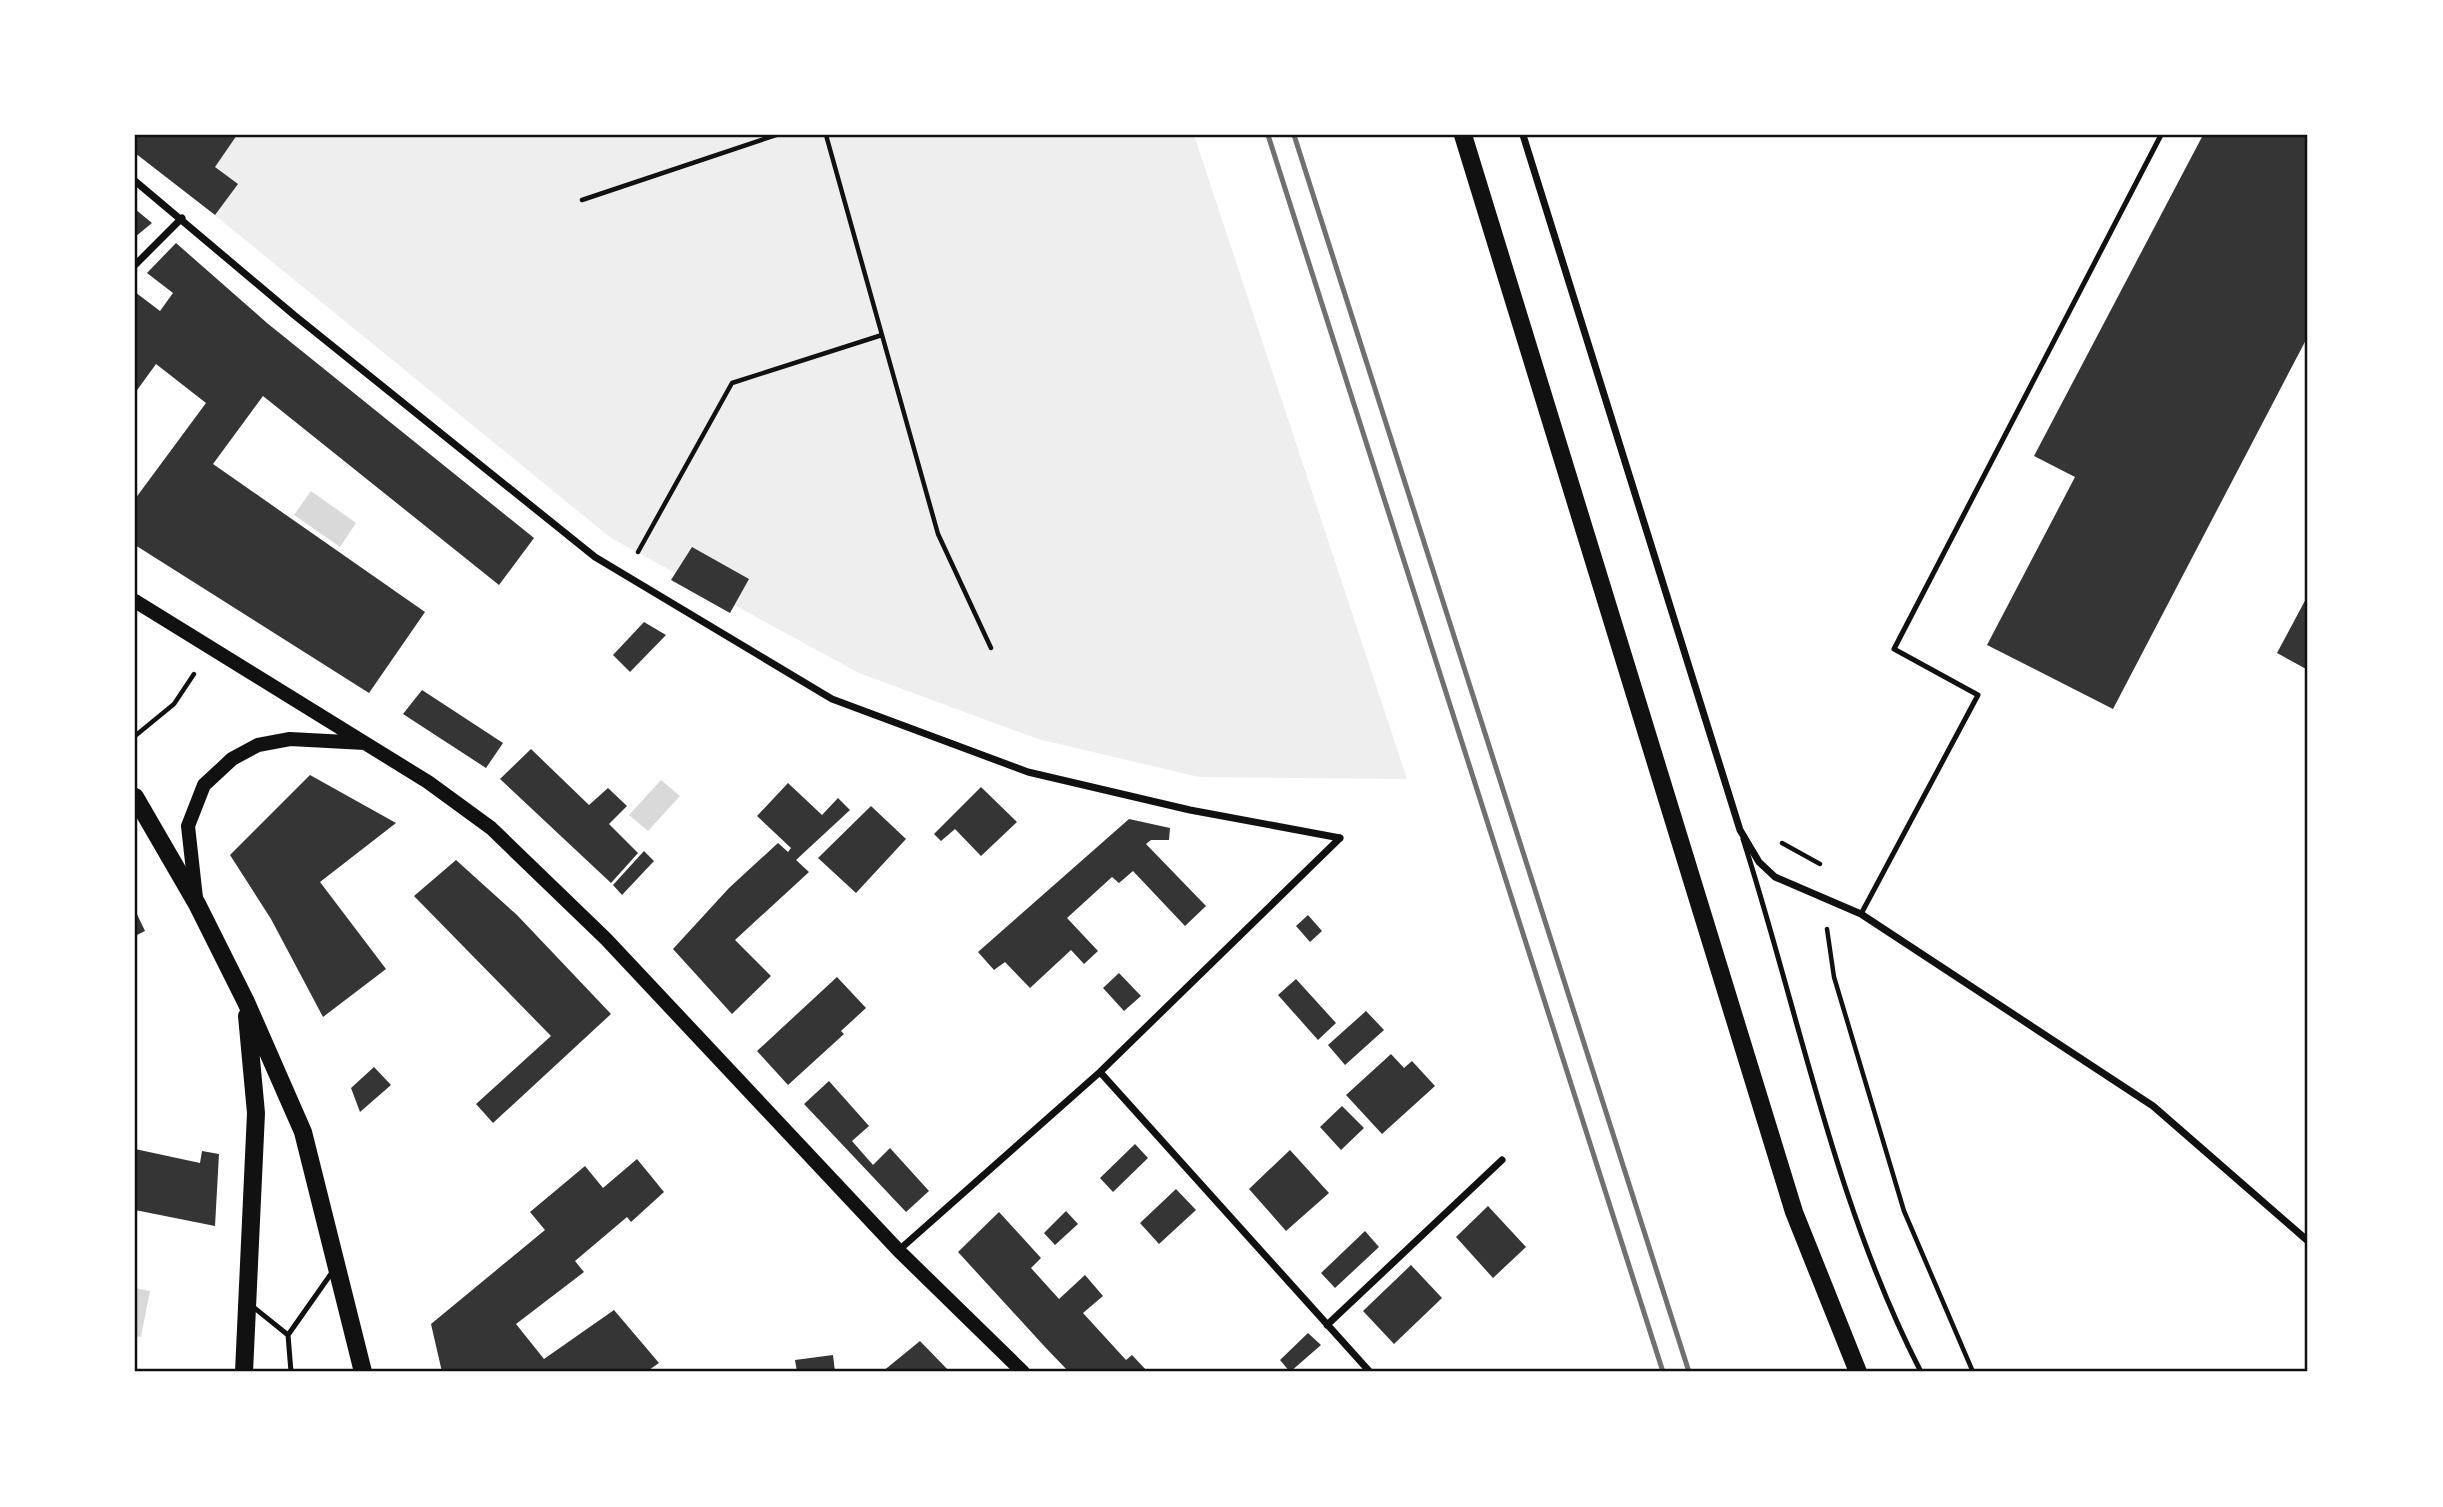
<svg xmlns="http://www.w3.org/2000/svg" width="2443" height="1507" viewBox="0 0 2443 1507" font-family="Roboto,sans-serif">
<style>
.green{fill:#eee}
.water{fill:#d9d9d9}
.building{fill:#353535}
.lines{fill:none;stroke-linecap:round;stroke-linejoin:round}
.path{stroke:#111;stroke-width:4.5}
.service{stroke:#111;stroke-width:5}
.minor{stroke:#111;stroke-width:7}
.secondary{stroke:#111;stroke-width:14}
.primary{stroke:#111;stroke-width:18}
.rail{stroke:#707070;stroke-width:5}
.neatline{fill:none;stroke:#111;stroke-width:2.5}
</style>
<rect width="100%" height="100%" fill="#fff"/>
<!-- green -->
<path class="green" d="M 235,135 L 1194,135 L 1407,779 L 1199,777 L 1038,739 L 859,673 L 611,538 L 190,195 Z"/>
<!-- water -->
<path class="water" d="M 311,491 L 356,523 L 340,547 L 294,515 Z
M 661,780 L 680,796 L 648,831 L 629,815 Z
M 135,1288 L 150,1291 L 141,1337 L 135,1336 Z"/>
<!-- building -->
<path class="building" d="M 135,135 L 237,135 L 215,167 L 238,184 L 215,215 L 135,153 Z
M 2203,135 L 2308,135 L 2308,336 L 2113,709 L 1987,645 L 2075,477 L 2034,456 Z
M 135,209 L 152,223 L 135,237 Z
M 176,243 L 267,323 L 534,538 L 499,585 L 263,396 L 213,464 L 425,612 L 369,693 L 135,545 L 135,499 L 206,403 L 156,364 L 135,393 L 135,292 L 160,311 L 173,293 L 147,273 Z
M 692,547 L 749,579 L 730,613 L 671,580 Z
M 2308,595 L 2308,670 L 2277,653 Z
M 644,622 L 666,635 L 630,672 L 613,655 Z
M 422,690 L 503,743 L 486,768 L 403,714 Z
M 531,749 L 589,805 L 608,788 L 627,806 L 609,824 L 638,853 L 611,883 L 500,779 Z
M 310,775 L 396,823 L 320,882 L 386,969 L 323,1017 L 271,919 L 230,855 Z
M 788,783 L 822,815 L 838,798 L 850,810 L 796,860 L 809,872 L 735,940 L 771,976 L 732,1014 L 673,949 L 729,888 L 778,843 L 788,852 L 791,848 L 757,816 Z
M 981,787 L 1017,822 L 981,856 L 955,829 L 941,841 L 934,834 Z
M 871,806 L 906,839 L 856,893 L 818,858 Z
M 1129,819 L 1170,828 L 1169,840 L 1151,840 L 1146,844 L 1206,906 L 1185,926 L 1133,871 L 1119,883 L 1112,877 L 1067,918 L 1098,951 L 1084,964 L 1071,950 L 1030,988 L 1005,962 L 994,970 L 978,952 Z
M 644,851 L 654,861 L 622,895 L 613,885 Z
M 456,860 L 517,915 L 611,1014 L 493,1123 L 476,1104 L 551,1036 L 414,896 Z
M 135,910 L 145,931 L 135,936 Z
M 1308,915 L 1322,931 L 1310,942 L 1296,926 Z
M 1119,973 L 1141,996 L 1124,1011 L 1103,988 Z
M 837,977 L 866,1008 L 841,1031 L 844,1034 L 788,1085 L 757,1051 Z
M 1296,979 L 1336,1023 L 1318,1040 L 1278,995 Z
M 1366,1011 L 1384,1030 L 1345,1065 L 1328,1045 Z
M 1391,1054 L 1404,1068 L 1412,1061 L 1435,1086 L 1382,1134 L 1346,1095 Z
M 374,1067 L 391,1085 L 360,1112 L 351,1088 Z
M 829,1081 L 869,1126 L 852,1141 L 873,1165 L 890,1148 L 929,1191 L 906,1212 L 804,1104 Z
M 1342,1106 L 1364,1128 L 1341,1150 L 1320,1127 Z
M 1135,1144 L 1148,1158 L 1113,1192 L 1100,1178 Z
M 135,1149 L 200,1163 L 202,1151 L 219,1154 L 215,1226 L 135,1210 Z
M 1290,1150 L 1329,1193 L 1286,1231 L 1249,1189 Z
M 637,1159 L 664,1192 L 631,1222 L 627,1217 L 575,1261 L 584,1272 L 516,1324 L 544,1359 L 614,1310 L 659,1363 L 646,1372 L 442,1372 L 431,1324 L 545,1230 L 530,1212 L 585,1166 L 603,1188 Z
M 1176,1189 L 1196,1210 L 1159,1244 L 1140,1223 Z
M 1488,1206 L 1526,1247 L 1493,1278 L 1456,1237 Z
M 1066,1211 L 1078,1224 L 1055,1245 L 1044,1233 Z
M 999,1212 L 1041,1258 L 1031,1268 L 1059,1299 L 1085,1275 L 1103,1296 L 1083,1313 L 1126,1360 L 1132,1355 L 1148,1372 L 1069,1372 L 1045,1347 L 958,1252 Z
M 1365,1231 L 1379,1247 L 1335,1288 L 1321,1273 Z
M 1411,1265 L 1442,1298 L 1394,1344 L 1363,1311 Z
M 1308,1333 L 1321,1345 L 1290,1372 L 1280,1360 Z
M 920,1341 L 950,1372 L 882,1372 Z
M 833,1355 L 835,1372 L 797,1372 L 795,1360 Z"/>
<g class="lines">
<!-- path -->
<path class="path" d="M 582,200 L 776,135
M 882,335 L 938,534 L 991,648
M 638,552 L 732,383 L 882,335 L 826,135
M 135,736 L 174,704 L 194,674
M 1782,843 L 1820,864
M 1827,929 L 1834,977 L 1904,1211 L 1973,1372"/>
<!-- service -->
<path class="service" d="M 1743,839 C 1800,1017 1835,1205 1921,1372
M 1861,914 L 1978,695 L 1894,649 L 2161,135
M 252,1306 L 288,1335
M 291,1372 L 288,1335 L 333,1271"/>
<!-- minor -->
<path class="minor" d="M 1523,135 L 1740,830 L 1759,862 L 1775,877 L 1861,914 L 2153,1106 L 2308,1241
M 135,181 L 294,315 L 595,557 L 832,699 L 1028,772 L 1190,810 L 1340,838
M 135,265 L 182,218
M 1100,1072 L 1370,1372
M 899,1250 L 1100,1072 L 1340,838
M 1327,1325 L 1502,1160"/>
<!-- secondary -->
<path class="secondary" d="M 135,601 L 428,782 L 491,828 L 606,939 L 899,1251 L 1023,1372
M 196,898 L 188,826 L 204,785 L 232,759 L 258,745 L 290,739 L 365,743"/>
<!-- primary -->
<path class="primary" d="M 1463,135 L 1794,1212 L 1858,1372
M 135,797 L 197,904 L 246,1002 L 303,1132 L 363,1372
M 244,1372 L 256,1113 L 247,1016"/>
<!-- rail -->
<path class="rail" d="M 1268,135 L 1663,1372
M 1294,135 L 1689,1372"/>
</g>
<!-- border -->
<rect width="2443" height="1507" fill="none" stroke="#ffffff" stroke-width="273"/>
<rect x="136" y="136" width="2170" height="1234" class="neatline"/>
</svg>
